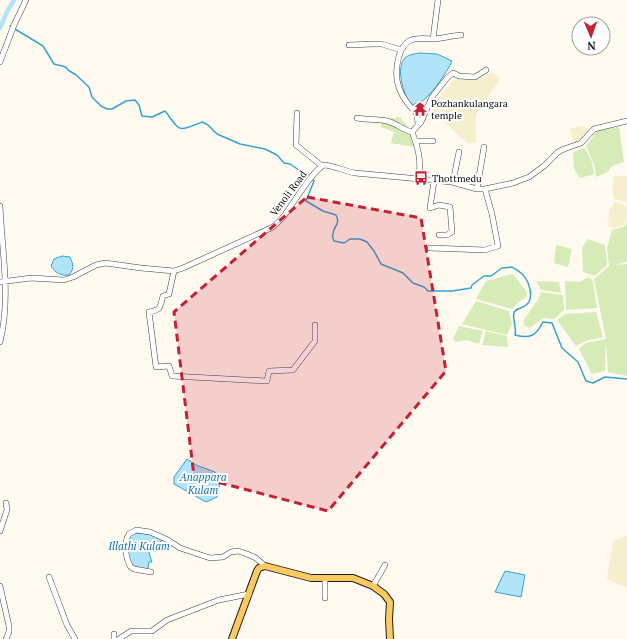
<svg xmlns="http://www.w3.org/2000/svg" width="627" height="639" viewBox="0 0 627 639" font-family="'PT Serif',serif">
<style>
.farmland{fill:#f6efce}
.green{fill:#d6ebb7}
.water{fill:#b1e4f8;stroke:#36a1d2}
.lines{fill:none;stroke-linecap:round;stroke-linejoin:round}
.stream{stroke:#36a1d2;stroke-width:1.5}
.canal{stroke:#b1e4f8;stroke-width:4.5}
.minor-casing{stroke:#414141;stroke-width:6}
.major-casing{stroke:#1f1f1f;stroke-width:8}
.minor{stroke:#fff;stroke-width:5}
.major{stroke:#fdca61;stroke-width:6}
.marked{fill:#c42036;fill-opacity:0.2;stroke:#c42036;stroke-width:3;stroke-dasharray:8 5;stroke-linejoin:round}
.labels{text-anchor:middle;stroke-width:4;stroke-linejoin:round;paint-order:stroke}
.poi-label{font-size:10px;fill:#0e0e0e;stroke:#fff;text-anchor:start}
.street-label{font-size:10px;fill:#0e0e0e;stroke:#fff}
.water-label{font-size:11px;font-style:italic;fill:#1271a5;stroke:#fff}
</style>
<rect width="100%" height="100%" fill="#fffaef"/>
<!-- farmland -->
<path class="farmland" d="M 492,72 L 500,79 L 476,115 L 476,143 L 467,143 L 432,111 L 442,94 L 454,79 L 479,79 Z
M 584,126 L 588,132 L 580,141 L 574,144 L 570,128 Z
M 614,176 L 627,176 L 627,202 L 614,199 L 612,191 Z
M 615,202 L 627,206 L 627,217 L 623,226 L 614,228 L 608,227 L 609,210 Z
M 627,536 L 627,588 L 607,579 L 613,541 Z"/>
<!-- green -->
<path class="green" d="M 400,117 L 410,129 L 414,147 L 391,143 L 394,132 L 381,127 L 381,120 Z
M 619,127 L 624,162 L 612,166 L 608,172 L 596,177 L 594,164 L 586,146 L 598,130 Z
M 585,148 L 592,162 L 594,174 L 580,178 L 574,169 L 573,152 Z
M 627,221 L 627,262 L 613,265 L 627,264 L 627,376 L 608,372 L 606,342 L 605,371 L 592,374 L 579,349 L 586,343 L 606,339 L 594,279 L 609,266 L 607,248 L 612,230 L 624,227 Z
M 588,239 L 605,245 L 607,265 L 595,276 L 583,272 L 582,248 Z
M 556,245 L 572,249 L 568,267 L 554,263 Z
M 513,274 L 527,292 L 527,297 L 521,300 L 512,309 L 476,299 L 486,281 Z
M 589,277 L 593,281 L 597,308 L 566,310 L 565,281 L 579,282 Z
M 536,281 L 559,282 L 561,293 L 541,290 Z
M 541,292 L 563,295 L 564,310 L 554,319 L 543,318 L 530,328 L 525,326 L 523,321 L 539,298 Z
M 476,301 L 509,311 L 512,324 L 507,335 L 462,324 Z
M 596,312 L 603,337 L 585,341 L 576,346 L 557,320 L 565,314 Z
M 459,326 L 483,331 L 479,344 L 467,340 L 456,342 L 453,339 Z
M 486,331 L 507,336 L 508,347 L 482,345 Z"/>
<!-- water -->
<path class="water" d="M 420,53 L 437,54 L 452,61 C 448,71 429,99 419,103 C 417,104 413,104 410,105 C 404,93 395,69 405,58 C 409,54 415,54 420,53 Z
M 62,256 L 70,257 C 73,264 75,268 69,275 C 60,276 56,273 51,266 L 54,259 Z
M 187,459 L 196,465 L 215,472 L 220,482 L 217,497 L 206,502 L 174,484 L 174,477 Z
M 136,533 L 148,534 L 162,538 L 162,541 L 154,546 L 149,553 L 152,562 L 149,562 L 148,568 L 144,569 L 131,566 L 128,554 L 127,536 Z
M 505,571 L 525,575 L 521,597 L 495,592 Z"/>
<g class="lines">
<!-- stream -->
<path class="stream" d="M 10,26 L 43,46 L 54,64 L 66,67 L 68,70 L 76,75 L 89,87 L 92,97 L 101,106 L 107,109 L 112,109 L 126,101 L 135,100 L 139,105 L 142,116 L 152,117 L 165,111 C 181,131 176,133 202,122 L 208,125 L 217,134 L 240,144 L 265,149 L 277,155 L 284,163 L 290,164 L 309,177
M 312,179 L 314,181 L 306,201 L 323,211 L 336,215 C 341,225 333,226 333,234 C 332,236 333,239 334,241 L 344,243 L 350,239 L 360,239 L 367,242 L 374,251 L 381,264 L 403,273 L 413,283 L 424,287 L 428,291 L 452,291 L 471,288 L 472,285 L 484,276 L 491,276 L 502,268 L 512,267 C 515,269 519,271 522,274 C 529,280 535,299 526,305 C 522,309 515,308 514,313 C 512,319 517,327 515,335 C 530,339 536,336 543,322 L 552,323 L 562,348 L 578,362 L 586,381 L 593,383 L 605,377 L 627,379"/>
<!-- canal -->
<path class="canal" d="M 0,28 L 7,12 L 14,0"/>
<defs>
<path id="minor" d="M 433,39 L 438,0
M 349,45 L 373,44 L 382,44 L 401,50
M 0,62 L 14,25 L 26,0
M 297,113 L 296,145 L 322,166
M 357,118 C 367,120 378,119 387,121 C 396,123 403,130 412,132
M 418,124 L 417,114 C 400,97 392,81 399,56 C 401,50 404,44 409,41 C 416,37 426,39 434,39 C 443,38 452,36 461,35
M 415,141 L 433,141
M 419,179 C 421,160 419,150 412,132 L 421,122 L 432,97 L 447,78 L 453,73 L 459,76 L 475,77 L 486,70
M 434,181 L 430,208 L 439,205 L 450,207 L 452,232 L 447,235 L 439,235
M 453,182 L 459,152
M 477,189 L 484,147
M 0,206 C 2,251 11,298 0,342
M 430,248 L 485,250 L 498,246 L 492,214 L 485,189
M 174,271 L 169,294 L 163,296 C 160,307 161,310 149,312 L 156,367 L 169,366 L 172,376 L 267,381 L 269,371 L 293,370 L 315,341 L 315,325
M 0,282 L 31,278 L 64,280 L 73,277 L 96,265 L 105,263 L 141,268 L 174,271 L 183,268 L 273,227 C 277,223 281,220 284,216 C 292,206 314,167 325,165 C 330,165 348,172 355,173 L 452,182 L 477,189 L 485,189 L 513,183 L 529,177 L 544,166 L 558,152 L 564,149 L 581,143 L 594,129 L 627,121
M 0,531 L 7,510 L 6,503
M 151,572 L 134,569 L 130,566 L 127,558 L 125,548 L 127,538 L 129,534 L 136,530 L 150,532 L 168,540 L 180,548 L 210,558 L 223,557 L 231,552 L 238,551 L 247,554 L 256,558 L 265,566
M 49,577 L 67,625 L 75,639
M 0,586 L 9,626 L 9,632 L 6,639
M 373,586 L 385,565
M 325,598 L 325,578
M 114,639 L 114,634
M 119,639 L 131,631 L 152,631 L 167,620 L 219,600 L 249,594"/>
<path id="major" d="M 232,639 L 257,571 L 259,568 L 265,566 L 311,578 L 353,578 L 373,586 L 384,594 L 390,602 L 389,619 L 390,639"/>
</defs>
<!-- minor casing -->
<use href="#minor" class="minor-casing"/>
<!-- major casing -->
<use href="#major" class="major-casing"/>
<!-- minor -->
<use href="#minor" class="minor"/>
<!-- major -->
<use href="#major" class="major"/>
</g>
<!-- marked area -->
<path class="marked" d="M 307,197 L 421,218 L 446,371 L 328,511 L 194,476 L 174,312 Z"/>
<!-- icons -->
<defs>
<symbol id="temple-bare" viewBox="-9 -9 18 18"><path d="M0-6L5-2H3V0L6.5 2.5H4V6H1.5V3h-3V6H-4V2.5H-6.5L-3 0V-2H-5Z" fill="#c42036" stroke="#fff" stroke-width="2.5" paint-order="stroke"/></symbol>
<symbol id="bus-bare" viewBox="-9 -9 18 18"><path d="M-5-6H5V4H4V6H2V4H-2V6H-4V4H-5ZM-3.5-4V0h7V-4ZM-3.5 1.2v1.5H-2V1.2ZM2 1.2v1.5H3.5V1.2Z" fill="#c42036" stroke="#fff" stroke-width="2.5" paint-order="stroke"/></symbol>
</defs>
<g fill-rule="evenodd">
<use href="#temple-bare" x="410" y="99" width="20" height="20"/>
<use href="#bus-bare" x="411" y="168" width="20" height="20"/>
</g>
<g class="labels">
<!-- poi labels -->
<g class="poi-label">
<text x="431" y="107">Pozhankulangara<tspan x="431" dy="12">temple</tspan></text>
<text x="432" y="182">Thottmedu</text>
</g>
<!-- street labels -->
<g class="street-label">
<text transform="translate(288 193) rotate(-53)" y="4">Venoli Road</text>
</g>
<!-- water labels -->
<g class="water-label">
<text x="203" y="481">Anappara<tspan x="203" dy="13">Kulam</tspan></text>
<text x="139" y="550">Illathi Kulam</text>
</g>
</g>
<!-- north arrow -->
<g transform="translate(591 36) rotate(178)"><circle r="19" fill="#ffffff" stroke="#9f9f9f"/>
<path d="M0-3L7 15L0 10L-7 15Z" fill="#c42036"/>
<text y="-6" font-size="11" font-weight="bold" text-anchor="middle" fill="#0e0e0e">N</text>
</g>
</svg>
